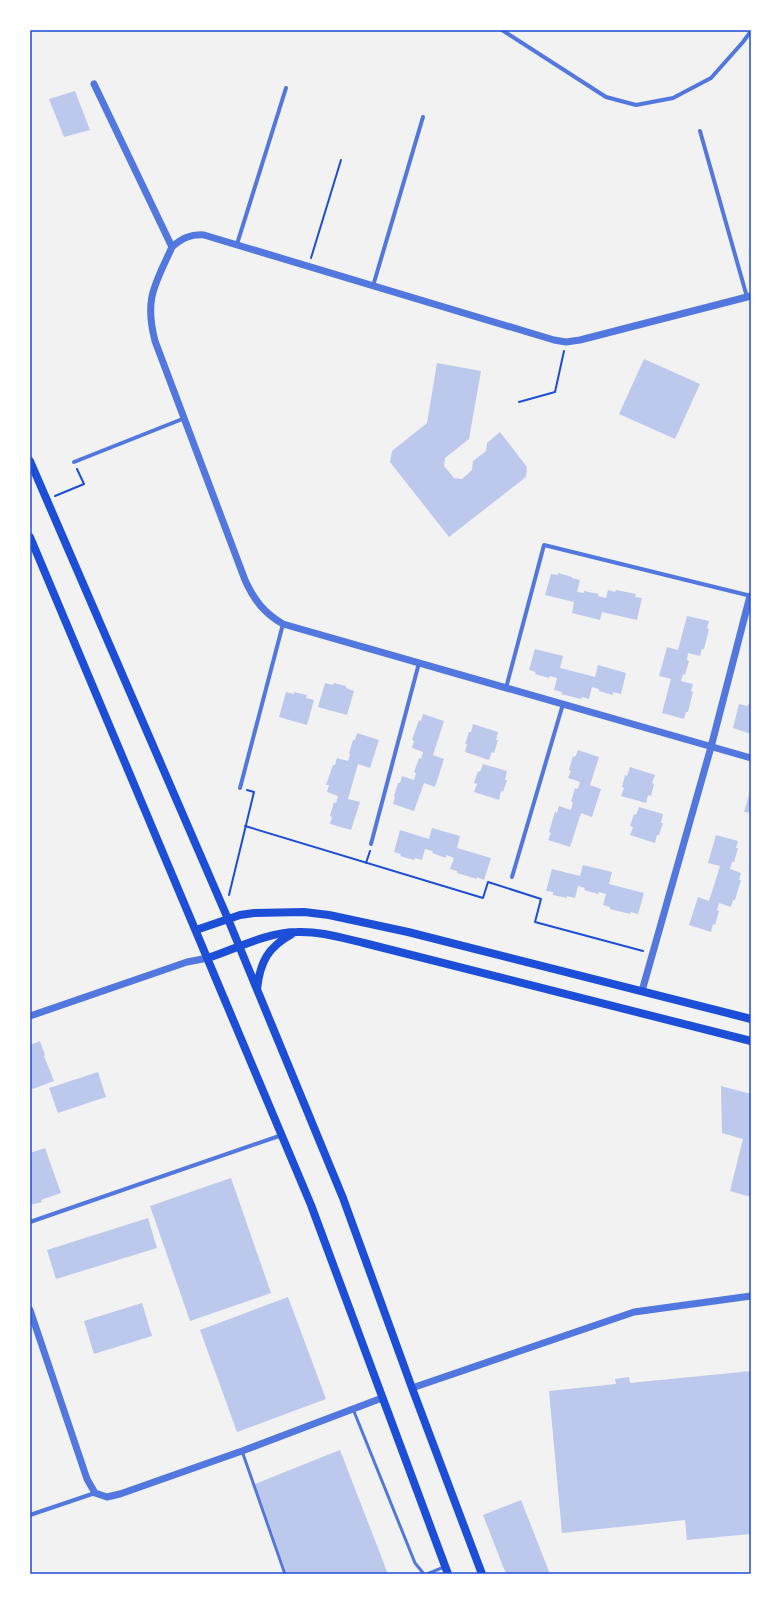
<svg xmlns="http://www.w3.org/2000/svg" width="781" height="1604" viewBox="0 0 781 1604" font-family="Raleway,sans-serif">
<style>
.building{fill:#bdc9ec}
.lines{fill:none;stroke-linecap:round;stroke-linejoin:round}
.path{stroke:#1d4ed8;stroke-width:2}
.service{stroke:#5277de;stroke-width:3}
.minor{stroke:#5277de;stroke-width:4}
.tertiary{stroke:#5277de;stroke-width:7}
.secondary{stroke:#1d4ed8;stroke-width:8}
.neatline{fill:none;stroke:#1d4ed8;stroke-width:1.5}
</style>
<rect width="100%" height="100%" fill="#f2f2f2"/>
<!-- building -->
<path class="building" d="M 75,91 L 90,130 L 64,137 L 49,99 Z
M 644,359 L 700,384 L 675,439 L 619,414 Z
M 437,363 L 481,371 L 469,439 L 445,458 L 444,466 L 454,478 L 462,479 L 472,470 L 473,461 L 486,451 L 487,443 L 500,432 L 527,467 L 526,477 L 449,537 L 390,462 L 392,451 L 427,423 Z
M 558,573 L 572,577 L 572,578 L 580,580 L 577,592 L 584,593 L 584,591 L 599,594 L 598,596 L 606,598 L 608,590 L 615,592 L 616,590 L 636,594 L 635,597 L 642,598 L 637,620 L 602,612 L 600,620 L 572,613 L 574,602 L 545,595 L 551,574 L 558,575 Z
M 687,616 L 709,621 L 707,628 L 709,629 L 704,649 L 702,649 L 700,656 L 688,653 L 687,660 L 689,661 L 685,675 L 683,674 L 681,681 L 693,684 L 691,691 L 693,692 L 688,712 L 686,712 L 684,719 L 662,713 L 671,679 L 659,676 L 667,647 L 678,650 Z
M 535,649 L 563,656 L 560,668 L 595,677 L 598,665 L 626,673 L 621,694 L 613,692 L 613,695 L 599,691 L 599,689 L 592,687 L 589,699 L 582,697 L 581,699 L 561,694 L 562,692 L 554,690 L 557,678 L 550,676 L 549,678 L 535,674 L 536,672 L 529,670 Z
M 325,683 L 333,685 L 334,683 L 346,686 L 346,688 L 354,691 L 347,715 L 318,707 Z
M 286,692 L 294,694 L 294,692 L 307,695 L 306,698 L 314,700 L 307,725 L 279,717 Z
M 739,704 L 748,706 L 748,704 L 751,705 L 751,734 L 733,728 Z
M 423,714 L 444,721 L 433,755 L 444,759 L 435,787 L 424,783 L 414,811 L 393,804 L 395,797 L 394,796 L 398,783 L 400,783 L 402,776 L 414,780 L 416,773 L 414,772 L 419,758 L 421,759 L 423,752 L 412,748 L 414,741 L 412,740 L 419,720 L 421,721 Z
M 473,724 L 498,732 L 496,740 L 498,740 L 494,753 L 492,752 L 489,760 L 465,752 L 467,744 L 465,744 L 469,732 L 471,732 Z
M 357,733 L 379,740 L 370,768 L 358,764 L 348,799 L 360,802 L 351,830 L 330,824 L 332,817 L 330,816 L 334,802 L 336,803 L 338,796 L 327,792 L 329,785 L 326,785 L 333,765 L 335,765 L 337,758 L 348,761 L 350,754 L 349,753 L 353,740 L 355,740 Z
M 578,750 L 599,757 L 590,785 L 601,789 L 592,817 L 581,813 L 570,847 L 548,840 L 551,833 L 549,832 L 555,812 L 557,813 L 559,806 L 571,810 L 573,802 L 571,802 L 575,788 L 578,789 L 580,782 L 568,778 L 571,771 L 569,770 L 573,756 L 575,757 Z
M 483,764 L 507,771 L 505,780 L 507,780 L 503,792 L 501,791 L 499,800 L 474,792 L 477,784 L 474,783 L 478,771 L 480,772 Z
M 630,767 L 655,775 L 652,783 L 654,784 L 651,796 L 648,795 L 646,803 L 621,796 L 624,788 L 622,787 L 625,775 L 627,776 Z
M 751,788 L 751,813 L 744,812 Z
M 639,807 L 663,814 L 661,823 L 663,823 L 659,835 L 657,835 L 655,843 L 630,835 L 633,827 L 630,826 L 634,814 L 636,815 Z
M 432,828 L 460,836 L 457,848 L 491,858 L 484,880 L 477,877 L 477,879 L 457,873 L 457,871 L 450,869 L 454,858 L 446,855 L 446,858 L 432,853 L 433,851 L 425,849 L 422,860 L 415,858 L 414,860 L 400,856 L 401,854 L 394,852 L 400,830 L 429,839 Z
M 716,835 L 738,841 L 736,848 L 738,848 L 734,862 L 732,862 L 730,869 L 741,873 L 739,880 L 741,880 L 735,900 L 733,900 L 731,907 L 719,903 L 717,910 L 719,911 L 715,925 L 713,924 L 711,932 L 689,925 L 698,897 L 709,901 L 720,866 L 708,863 Z
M 583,865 L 612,872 L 609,884 L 644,893 L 638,914 L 631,912 L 630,914 L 610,909 L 610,907 L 603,905 L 606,894 L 599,892 L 598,894 L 584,890 L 585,888 L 578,886 L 575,898 L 567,896 L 567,898 L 553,895 L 553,892 L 546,891 L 552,869 L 580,876 Z
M 40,1041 L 45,1055 L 44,1056 L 54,1081 L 30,1090 L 30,1045 Z
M 98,1072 L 106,1097 L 58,1113 L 49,1088 Z
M 721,1086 L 751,1094 L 751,1197 L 730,1191 L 743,1139 L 722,1133 Z
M 45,1148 L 61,1193 L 41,1200 L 42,1202 L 30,1205 L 30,1153 Z
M 231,1178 L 271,1293 L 190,1321 L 150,1206 Z
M 148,1218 L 157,1248 L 56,1279 L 47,1250 Z
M 288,1297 L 326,1399 L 237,1432 L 200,1330 Z
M 142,1303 L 152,1336 L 94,1354 L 84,1321 Z
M 751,1371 L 751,1534 L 687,1540 L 685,1520 L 562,1533 L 549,1391 L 616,1384 L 615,1379 L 629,1377 L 630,1383 Z
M 340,1450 L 388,1574 L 287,1574 L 255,1484 Z
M 521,1500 L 550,1574 L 506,1574 L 483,1515 Z"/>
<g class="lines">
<!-- path -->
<path class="path" d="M 311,258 L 341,160
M 519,402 L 555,392 L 564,351
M 55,496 L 84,484 L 77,469
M 245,826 L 483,898 L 488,882 L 541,899 L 535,922 L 643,951
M 366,863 L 370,851
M 229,895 L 254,792 L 247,790"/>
<!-- service -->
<path class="service" d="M 353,1409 L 415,1563 L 424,1574
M 242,1451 L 285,1574
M 427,1574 L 444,1567"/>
<!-- minor -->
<path class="minor" d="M 502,30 L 606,97 L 636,105 L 673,98 L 711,78 L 743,42 L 751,31
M 700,131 L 747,297
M 237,244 L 286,88
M 373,286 L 423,117
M 74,462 L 185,418
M 506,688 L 544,545 L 751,596
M 240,788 L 283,624
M 371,844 L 419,663
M 512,877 L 563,704
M 30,1222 L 282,1135
M 30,1515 L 95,1493"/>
<!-- tertiary -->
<path class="tertiary" d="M 94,84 L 172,247 C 155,285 144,298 155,341 L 245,580 C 254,600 264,613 283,624 L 751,758
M 172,247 C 182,238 191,234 204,235 L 554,340 L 566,342 L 580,340 L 751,296
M 642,991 L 711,747 L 750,596
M 30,1016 L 187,962 L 208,958
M 30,1310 L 87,1479 L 95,1493 L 107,1497 L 120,1494 L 242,1451 L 382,1398
M 412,1388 L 634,1312 L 751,1296"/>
<!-- secondary -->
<path class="secondary" d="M 30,461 L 228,919 L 343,1198 L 412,1388 L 482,1574
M 30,537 L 311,1205 L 448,1574
M 196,930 L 240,915 L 254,913 L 304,912 L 329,915 L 408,932 L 751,1019
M 208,958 C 235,949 268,932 297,932 C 320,931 342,938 364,943 L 751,1041
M 257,989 C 260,962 268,947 292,934"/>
</g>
<!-- border -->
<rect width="781" height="1604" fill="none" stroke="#ffffff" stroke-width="62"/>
<rect x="31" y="31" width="719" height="1542" class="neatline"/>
</svg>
